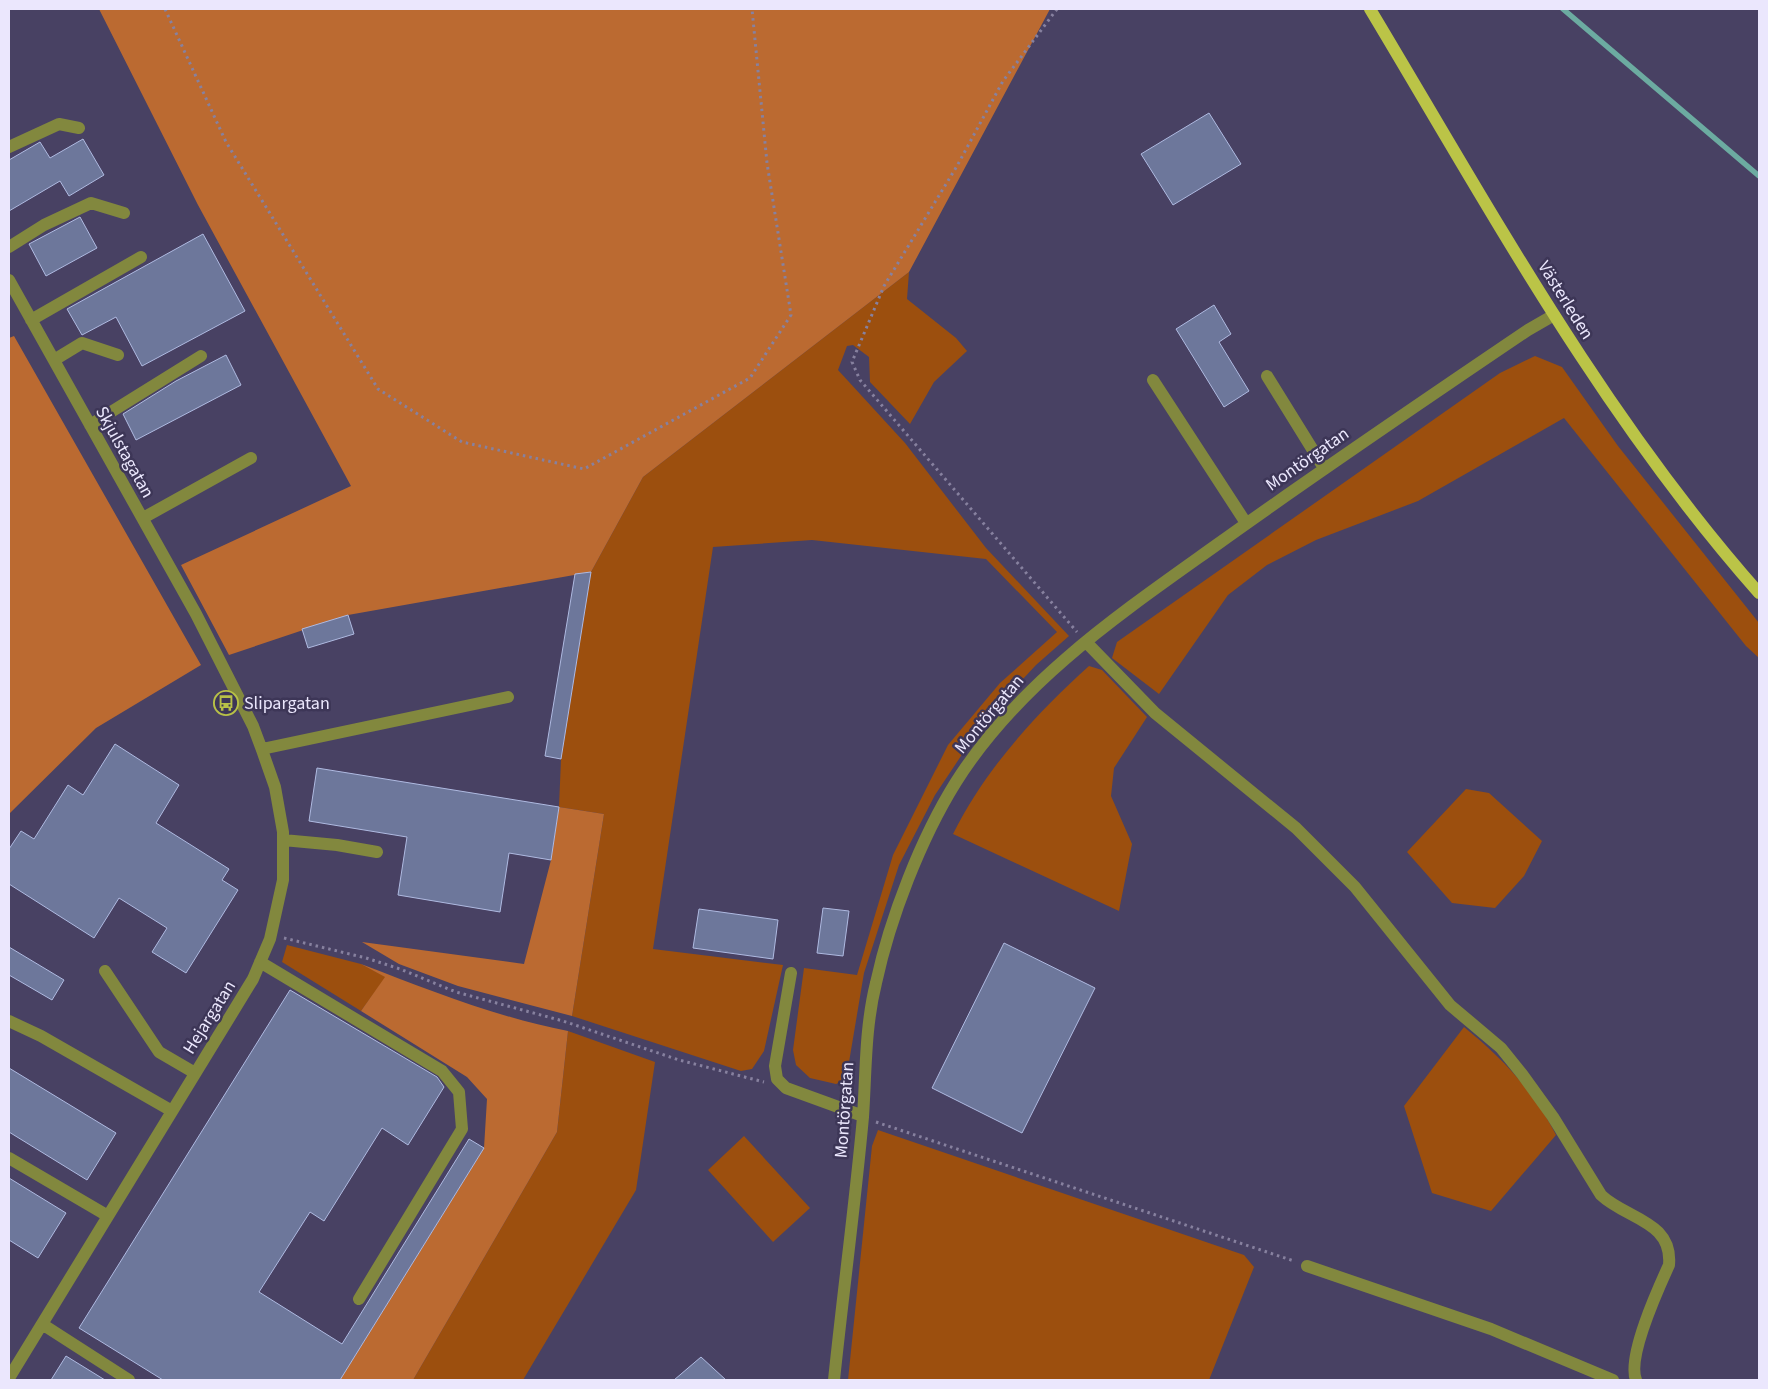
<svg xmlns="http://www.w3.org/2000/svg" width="1768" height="1389" viewBox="0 0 1768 1389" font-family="'Source Sans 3',sans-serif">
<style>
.green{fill:#9c4f0e}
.forest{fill:#bb6a31}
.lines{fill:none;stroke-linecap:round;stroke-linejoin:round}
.stream{stroke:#6caba1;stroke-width:5.5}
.building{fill:#6d779b;stroke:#afbae1}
.path{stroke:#87819f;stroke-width:3;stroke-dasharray:2.5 4;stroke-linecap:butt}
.minor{stroke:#82883e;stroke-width:12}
.major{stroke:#bbc447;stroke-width:12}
.labels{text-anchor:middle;stroke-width:5;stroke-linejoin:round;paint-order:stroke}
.street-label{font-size:18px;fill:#ebe7fd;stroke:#3d3657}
.poi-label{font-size:18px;fill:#ebe7fd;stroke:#3d3657;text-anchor:start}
</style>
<rect width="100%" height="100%" fill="#484163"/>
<!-- green -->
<path class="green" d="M 909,272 L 907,299 L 956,338 L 967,351 L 934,382 L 910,424 L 870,382 L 869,357 L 853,345 L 847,346 L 838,370 L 905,443 L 986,548 L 1069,636 L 1036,665 L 985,720 L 935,795 L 899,865 L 864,973 L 846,1080 L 836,1084 L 810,1078 L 796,1065 L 793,1050 L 804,968 L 857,975 L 893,855 L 948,745 L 1000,683 L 1057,632 L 986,559 L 812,540 L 713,547 L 653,949 L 783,965 L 764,1051 L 752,1069 L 741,1071 L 572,1016 L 604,814 L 559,807 L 561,759 L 591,572 L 643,477 Z
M 1535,356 L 1562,367 L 1618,446 L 1759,623 L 1759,658 L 1746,646 L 1564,418 L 1418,501 L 1316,540 L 1267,565 L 1228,595 L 1159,694 L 1112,658 L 1117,642 L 1500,373 Z
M 1089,666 L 1102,670 L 1147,717 L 1114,768 L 1111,796 L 1132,844 L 1119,911 L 953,834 C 986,768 1035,715 1089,666 Z
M 1466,789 L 1489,793 L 1542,841 L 1524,876 L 1495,908 L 1452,903 L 1407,852 Z
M 287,945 L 361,964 L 386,977 L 361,1011 L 282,962 Z
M 1464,1027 C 1502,1058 1534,1091 1556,1135 L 1491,1211 L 1432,1193 L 1404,1106 Z
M 568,1031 L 655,1062 L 636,1190 L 523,1380 L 413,1380 L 557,1132 Z
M 878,1130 L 1244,1255 L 1254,1267 L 1209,1380 L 848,1380 L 872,1146 Z
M 744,1136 L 810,1208 L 773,1242 L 708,1170 Z"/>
<!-- forest -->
<path class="forest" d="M 99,9 L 1050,9 L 909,272 L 643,477 L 591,572 L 348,615 L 229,655 L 181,565 L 351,486 L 198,205 Z
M 14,336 L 201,665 L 96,728 L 9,814 L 9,338 Z
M 559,807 L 604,814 L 572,1016 L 458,986 L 399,964 L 362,942 L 524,964 L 551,860 Z
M 361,964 C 429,990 496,1017 568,1031 L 557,1132 L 413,1380 L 340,1380 L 484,1148 L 487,1099 L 467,1077 L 361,1011 L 385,977 Z"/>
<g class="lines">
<!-- stream -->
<path class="stream" d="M 1563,9 L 1759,176"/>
</g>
<!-- building -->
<path class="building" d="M 1209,113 L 1241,164 L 1173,205 L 1141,154 Z
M 83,139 L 104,175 L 69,196 L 60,181 L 9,211 L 9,160 L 40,142 L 50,158 Z
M 80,217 L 97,248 L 46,276 L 29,244 Z
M 203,234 L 245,311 L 142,366 L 116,317 L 82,335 L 67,309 Z
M 1214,305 L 1231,334 L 1219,342 L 1249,391 L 1224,407 L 1176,329 Z
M 226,355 L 241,385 L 136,440 L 123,414 L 176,381 Z
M 591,572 L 561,759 L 545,756 L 575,574 Z
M 348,615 L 354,634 L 308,648 L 302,629 Z
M 115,744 L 179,785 L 156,823 L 229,869 L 222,880 L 238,890 L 186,973 L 152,952 L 167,928 L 119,898 L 94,938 L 9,884 L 9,849 L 21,831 L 34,839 L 68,785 L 83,795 Z
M 317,768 L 559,807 L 551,860 L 509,853 L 500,912 L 398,895 L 407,837 L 309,821 Z
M 823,908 L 849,911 L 843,956 L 817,953 Z
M 699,909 L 778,920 L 773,959 L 693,948 Z
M 1004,943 L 1095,988 L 1022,1133 L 932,1088 Z
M 9,947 L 64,980 L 52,1000 L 9,975 Z
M 290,990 L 437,1077 L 444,1087 L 408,1145 L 382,1128 L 324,1221 L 310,1212 L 259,1292 L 342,1344 L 469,1139 L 484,1148 L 340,1380 L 163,1380 L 79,1328 Z
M 9,1068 L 116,1133 L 87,1180 L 9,1132 Z
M 9,1178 L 66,1213 L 38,1258 L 9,1240 Z
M 66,1356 L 105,1380 L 51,1380 Z
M 701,1357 L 726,1380 L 674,1380 Z"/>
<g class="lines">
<!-- path -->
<path class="path" d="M 165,9 L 226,142 L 378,389 L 462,442 L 584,469 L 750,378 L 791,315 L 767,163 L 752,9
M 1057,9 L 1003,81 L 957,166 L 884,286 L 852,362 L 860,380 L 1077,632
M 284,938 L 366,958 L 400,969 L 456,992 L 563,1021 L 679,1060 L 764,1082
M 876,1122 L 1294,1261"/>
<!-- minor -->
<path class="minor" d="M 9,147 L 59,124 L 79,128
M 9,247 L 44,225 L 91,203 L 124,213
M 9,280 L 196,614 L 253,726 L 262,750 L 275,787 L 283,832 L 283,880 L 270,939 L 253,979 L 9,1378
M 31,320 L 141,257
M 54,360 L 82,343 L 118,355
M 1267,376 L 1324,468
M 1153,380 L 1246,523
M 90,425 L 201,356
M 143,518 L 251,458
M 1086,642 L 1155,713 L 1296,828 L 1355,887 L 1450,1005 L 1501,1048 L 1522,1074 L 1553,1117 L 1601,1195 C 1626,1219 1673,1221 1669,1265 C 1658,1289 1627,1357 1636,1380
M 262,749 L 508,697
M 283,840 L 337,845 L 377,852
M 260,962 L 442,1071 L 459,1092 L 462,1129 L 359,1299
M 105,971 L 159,1052 L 195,1073
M 791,973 L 775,1066 L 777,1079 L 786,1088 L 863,1116
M 9,1021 L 41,1036 L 172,1111
M 9,1158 L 108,1216
M 1307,1266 L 1491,1329 L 1613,1380
M 42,1324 L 129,1380
M 834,1380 C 843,1293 855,1205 863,1117 C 866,1072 865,1027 876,983 C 890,918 921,838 956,782 C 1019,682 1121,613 1215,546 C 1318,472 1423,401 1528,330 L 1554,315"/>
<!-- major -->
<path class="major" d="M 1370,9 C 1490,209 1603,417 1759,593"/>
</g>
<!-- icons -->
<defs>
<symbol id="bus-ring" viewBox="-11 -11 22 22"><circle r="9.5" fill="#3d3657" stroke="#b8c147" stroke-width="1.5"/><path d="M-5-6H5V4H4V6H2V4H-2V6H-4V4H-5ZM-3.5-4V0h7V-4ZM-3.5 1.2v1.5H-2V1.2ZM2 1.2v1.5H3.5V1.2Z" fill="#b8c147"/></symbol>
</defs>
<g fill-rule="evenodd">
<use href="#bus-ring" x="212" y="689" width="28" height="28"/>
</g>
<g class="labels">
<!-- street labels -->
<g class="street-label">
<text transform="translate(1566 300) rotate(58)" y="6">Västerleden</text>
<text transform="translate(125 452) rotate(61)" y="6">Skjulstagatan</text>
<text transform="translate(1307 459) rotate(-35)" y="6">Montörgatan</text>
<text transform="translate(989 714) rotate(-50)" y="6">Montörgatan</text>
<text transform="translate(209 1017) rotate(-58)" y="6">Hejargatan</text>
<text transform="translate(844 1110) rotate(-86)" y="6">Montörgatan</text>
</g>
<!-- poi labels -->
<g class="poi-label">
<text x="244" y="709">Slipargatan</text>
</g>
</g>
<!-- border -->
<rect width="1768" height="1389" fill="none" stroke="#ebe7fd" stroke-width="20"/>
</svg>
